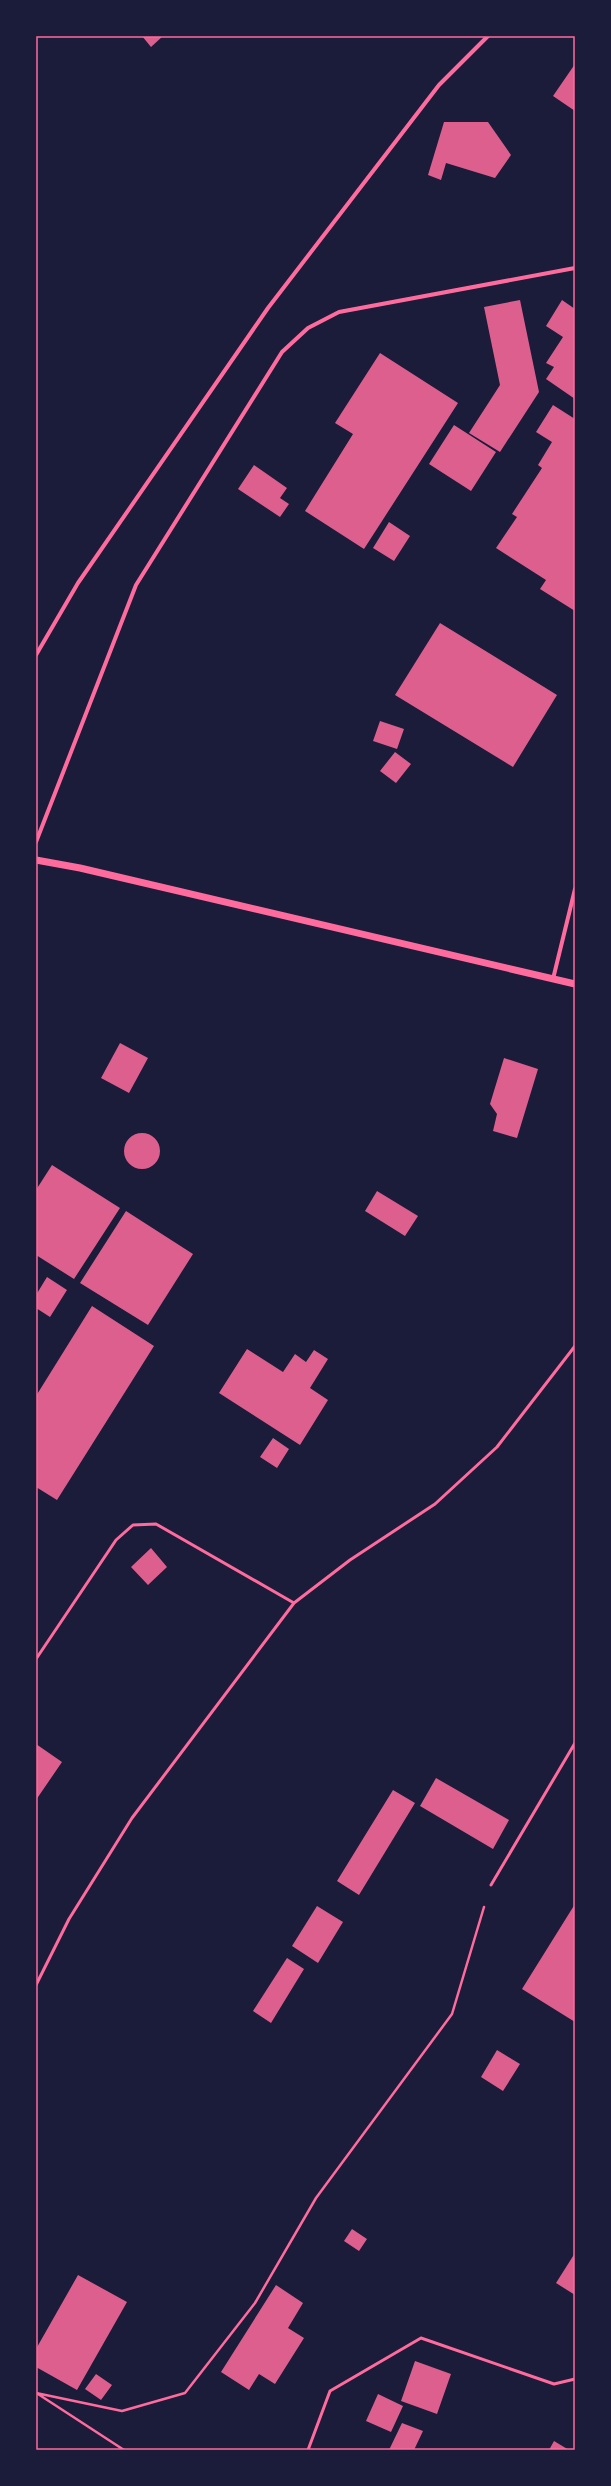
<svg xmlns="http://www.w3.org/2000/svg" width="611" height="2486" viewBox="0 0 611 2486" font-family="'Fira Sans',sans-serif">
<style>
.building{fill:#dd5f8e}
.lines{fill:none;stroke-linecap:round;stroke-linejoin:round}
.path{stroke:#ff6b9d;stroke-width:2.5}
.service{stroke:#ff6b9d;stroke-width:3}
.minor{stroke:#ff6b9d;stroke-width:4}
.tertiary{stroke:#ff6b9d;stroke-width:7}
.neatline{fill:none;stroke:#ff6b9d;stroke-width:1.5}
</style>
<rect width="100%" height="100%" fill="#1b1b3a"/>
<!-- building -->
<path class="building" d="M 142,36 L 163,36 L 151,47 Z
M 575,64 L 575,111 L 553,96 Z
M 444,122 L 488,122 L 511,155 L 495,178 L 446,163 L 441,180 L 428,175 Z
M 520,300 L 539,392 L 500,452 L 469,433 L 500,385 L 484,307 Z
M 562,300 L 575,309 L 575,399 L 546,379 L 554,367 L 546,363 L 563,337 L 546,326 Z
M 380,353 L 458,403 L 364,549 L 305,511 L 353,434 L 335,423 Z
M 553,405 L 575,419 L 575,611 L 540,589 L 546,580 L 496,548 L 517,517 L 512,514 L 542,468 L 538,465 L 552,442 L 536,432 Z
M 454,425 L 496,452 L 471,491 L 429,464 Z
M 254,465 L 287,488 L 280,498 L 289,504 L 280,517 L 238,489 Z
M 389,522 L 410,536 L 394,561 L 373,548 Z
M 440,623 L 557,695 L 513,767 L 395,695 Z
M 380,721 L 404,729 L 397,749 L 373,741 Z
M 395,752 L 411,764 L 396,783 L 380,771 Z
M 120,1043 L 148,1058 L 129,1093 L 101,1078 Z
M 504,1058 L 538,1069 L 517,1138 L 493,1131 L 497,1114 L 490,1104 Z
M124 1151a18 18 0 1 1 36 0a18 18 0 1 1-36 0Z
M 52,1165 L 120,1208 L 74,1279 L 36,1255 L 36,1190 Z
M 377,1191 L 418,1216 L 405,1236 L 365,1211 Z
M 126,1211 L 193,1254 L 148,1325 L 80,1283 Z
M 47,1277 L 67,1290 L 50,1317 L 36,1308 L 36,1295 Z
M 92,1306 L 154,1346 L 57,1500 L 36,1487 L 36,1396 Z
M 247,1349 L 283,1372 L 295,1354 L 306,1362 L 314,1350 L 328,1359 L 310,1388 L 328,1400 L 300,1445 L 219,1393 Z
M 273,1438 L 289,1449 L 277,1468 L 260,1457 Z
M 151,1548 L 167,1567 L 148,1585 L 131,1567 Z
M 36,1744 L 62,1762 L 36,1800 Z
M 436,1778 L 509,1820 L 493,1849 L 420,1806 Z
M 393,1790 L 415,1803 L 359,1895 L 337,1881 Z
M 575,1904 L 574,1981 L 575,2022 L 522,1989 Z
M 317,1906 L 343,1922 L 318,1963 L 292,1946 Z
M 287,1958 L 304,1969 L 271,2023 L 253,2011 Z
M 497,2050 L 520,2064 L 503,2091 L 481,2077 Z
M 352,2229 L 367,2239 L 359,2251 L 344,2241 Z
M 575,2253 L 575,2295 L 556,2283 Z
M 78,2275 L 127,2302 L 77,2390 L 36,2367 L 36,2349 Z
M 276,2285 L 303,2303 L 288,2328 L 304,2338 L 275,2384 L 259,2374 L 249,2390 L 221,2372 Z
M 415,2361 L 451,2374 L 437,2414 L 401,2401 Z
M 96,2374 L 112,2385 L 101,2400 L 85,2389 Z
M 378,2394 L 403,2406 L 391,2432 L 366,2421 Z
M 402,2423 L 423,2431 L 414,2450 L 389,2450 Z
M 554,2441 L 569,2450 L 549,2450 Z"/>
<g class="lines">
<!-- path -->
<path class="path" d="M 36,2393 L 122,2411 L 185,2393 L 255,2303 L 316,2198 L 452,2014 L 484,1907
M 38,2394 L 124,2450"/>
<!-- service -->
<path class="service" d="M 36,1659 L 116,1540 L 133,1525 L 156,1524 L 294,1603
M 491,1885 L 575,1743
M 36,1985 L 69,1919 L 132,1818 L 294,1603 L 350,1560 L 435,1504 L 497,1447 L 575,1346
M 308,2450 L 330,2391 L 421,2338 L 554,2384 L 575,2379"/>
<!-- minor -->
<path class="minor" d="M 36,655 L 78,583 L 268,308 L 439,85 L 488,36
M 36,842 L 136,585 L 282,352 L 308,328 L 339,312 L 575,268
M 553,979 L 575,889"/>
<!-- tertiary -->
<path class="tertiary" d="M 36,860 L 80,868 L 575,984"/>
</g>
<!-- border -->
<rect width="611" height="2486" fill="none" stroke="#1b1b3a" stroke-width="74"/>
<rect x="37" y="37" width="537" height="2412" class="neatline"/>
</svg>
